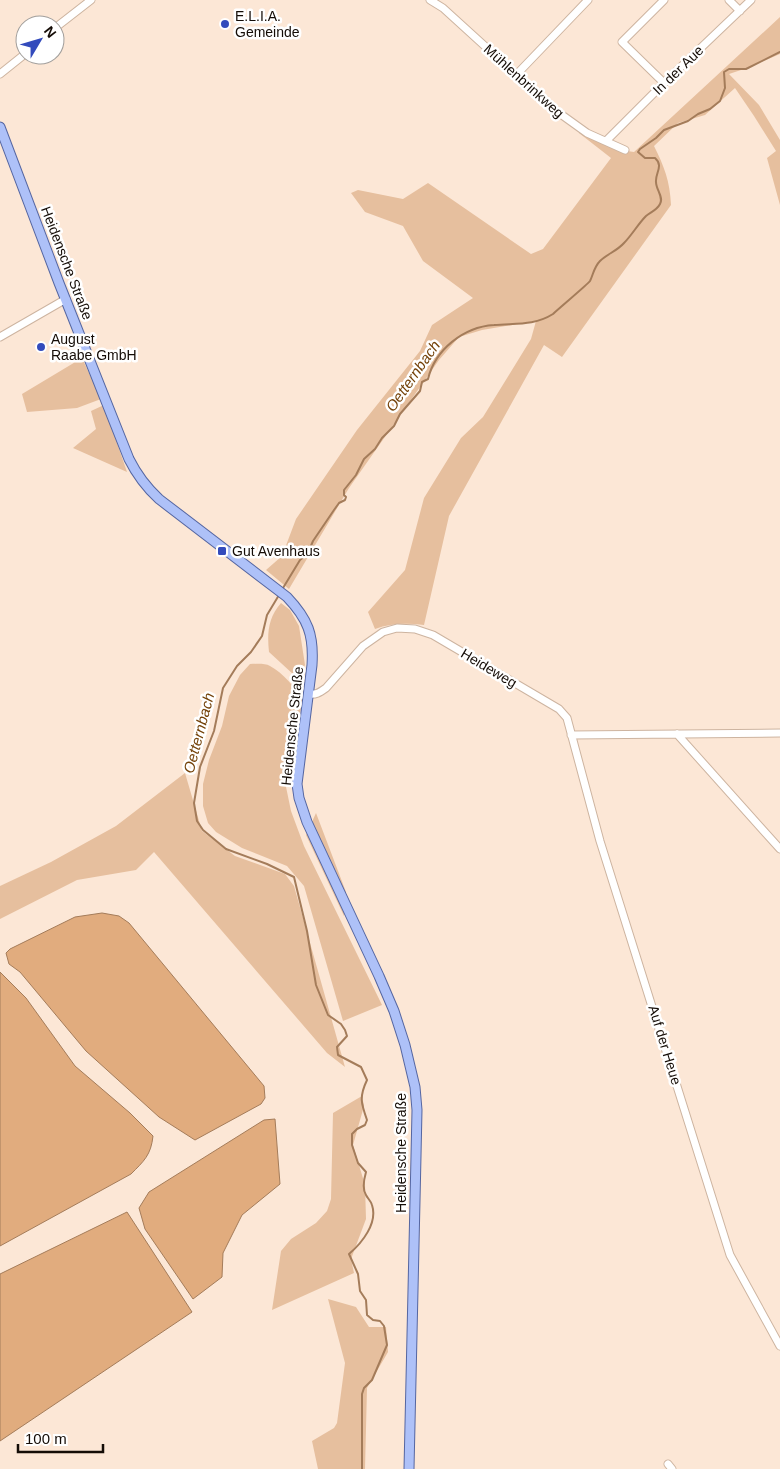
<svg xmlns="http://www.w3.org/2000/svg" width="780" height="1469" viewBox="0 0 780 1469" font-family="Arial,sans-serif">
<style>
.green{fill:#e6bf9e}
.water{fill:#e1ac7e;stroke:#a47c5a}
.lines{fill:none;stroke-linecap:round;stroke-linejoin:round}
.stream{stroke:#a47c5a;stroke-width:2}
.minor-casing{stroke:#cdb4a0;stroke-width:9}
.major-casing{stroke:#5566a1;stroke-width:11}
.minor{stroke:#fff;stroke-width:7}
.major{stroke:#aec1f8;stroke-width:9}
.poi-dot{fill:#334bbc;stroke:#fff;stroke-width:2}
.labels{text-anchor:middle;stroke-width:5;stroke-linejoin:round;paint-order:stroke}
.poi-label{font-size:14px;fill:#140c06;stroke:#fff;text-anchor:start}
.street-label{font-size:14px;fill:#140c06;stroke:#fff}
.water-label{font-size:15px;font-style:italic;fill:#744209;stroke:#fff}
</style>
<rect width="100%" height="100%" fill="#fce7d6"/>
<!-- green -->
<path class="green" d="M 780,17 L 780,54 L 747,68 L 729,74 L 759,105 L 780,140 L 780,205 L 767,158 L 776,151 L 754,116 L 735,88 L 705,115 L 678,123 L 654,146 C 664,166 670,181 671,205 L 562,357 L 544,345 L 449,516 L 424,625 C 407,623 391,623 375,629 L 368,612 L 405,570 L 424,498 L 461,438 L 483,417 L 531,339 L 536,321 L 482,330 L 459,337 L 439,360 L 349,488 L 289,589 L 266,570 L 282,556 L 296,519 L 357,430 L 420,351 L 432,325 L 473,298 L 423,261 L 403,226 L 365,212 L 351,193 L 358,190 L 403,199 L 428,183 L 531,254 L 543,249 L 611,158 L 579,133 L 585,132 L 614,149 L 634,152 Z
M 82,358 L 101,399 L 77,408 L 27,412 L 22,394 Z
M 104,405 L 127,472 L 73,448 L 96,429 L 91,411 Z
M 281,603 L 290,610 L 299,626 L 305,665 L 300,675 L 294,675 L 269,652 C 267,633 268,618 281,603 Z
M 250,664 C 256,664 265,663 270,666 C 283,673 296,688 303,701 L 291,747 L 285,782 L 291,811 L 304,846 L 382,1005 L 343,1021 L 304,886 L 287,866 L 242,848 L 216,832 L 208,823 L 203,806 L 203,784 L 209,760 L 222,726 L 229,696 L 240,675 Z
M 185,773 L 202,831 L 235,856 L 285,874 L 294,886 L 345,1067 L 327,1053 L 154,852 L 136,870 L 77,880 L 0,919 L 0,886 L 51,862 L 116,826 Z
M 316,813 L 346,892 L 344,916 L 306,835 Z
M 362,1096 L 364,1106 L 353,1145 L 365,1185 L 366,1219 L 351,1259 L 354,1273 L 272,1310 L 281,1251 L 291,1239 L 316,1223 L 327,1211 L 331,1199 L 333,1113 Z
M 328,1299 L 356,1307 L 369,1327 L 386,1327 L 388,1352 L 367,1388 L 365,1469 L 318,1469 L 312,1441 L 334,1428 L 337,1423 L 345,1363 Z"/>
<!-- water -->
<path class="water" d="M 102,913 L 119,916 L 129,923 L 264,1086 L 265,1098 L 261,1104 L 195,1140 L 159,1117 L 86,1051 L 20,972 L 9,964 L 6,953 L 10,949 L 75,917 Z
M 0,972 L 26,998 L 75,1066 L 130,1113 L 153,1136 C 151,1155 144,1161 131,1174 L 0,1246 Z
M 275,1119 L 280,1184 L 242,1215 L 223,1253 L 222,1277 L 193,1299 L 145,1229 L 139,1208 L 149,1192 L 264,1120 Z
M 127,1212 L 192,1312 L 0,1441 L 0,1274 Z"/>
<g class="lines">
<!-- stream -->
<path class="stream" d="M 283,588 L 300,560 L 308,553 L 313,541 L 334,510 L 339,503 L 345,500 L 346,497 L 344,495 L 344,490 L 356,475 L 364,459 L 375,449 L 382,438 L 394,426 L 400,414 L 420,391 L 422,382 L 428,379 C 435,350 463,327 494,325 C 515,323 534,326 553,314 C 557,310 588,284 590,281 C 593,275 594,267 600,261 C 607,254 617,251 624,243 C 632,235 638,224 646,216 C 651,212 657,210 660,204 C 664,197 656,190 656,182 C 655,173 664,166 655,158 L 645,158 L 638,152 L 640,149 L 656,138 L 664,130 L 688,121 L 698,114 L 710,109 L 720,101 L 725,88 L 724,72 L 729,69 L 746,69 L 780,52
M 279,595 L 267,615 L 262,636 L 251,652 L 237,666 L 223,688 L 214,731 L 200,767 L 194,803 L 197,821 L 203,830 L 226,849 L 267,864 L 294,877 L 307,931 L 316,985 L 328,1015 L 341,1024 L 345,1030 L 347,1036 L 337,1047 L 338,1055 L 361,1067 L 367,1080 C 359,1097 361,1103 367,1120 L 365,1125 L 357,1129 L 352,1134 L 352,1145 L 358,1163 L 366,1172 C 364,1179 362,1189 366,1195 C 368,1199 371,1201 372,1205 C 378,1223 362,1243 349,1254 L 358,1274 L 360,1291 L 366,1300 L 367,1315 L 373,1320 L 380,1321 L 384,1326 L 387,1345 L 372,1380 L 364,1388 L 362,1394 L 362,1469"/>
<defs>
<path id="minor" d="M 430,0 L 443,8 L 555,110 L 587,133 L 625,150
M 729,0 L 740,11
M 55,28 L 91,0
M 0,74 L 25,54
M 516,75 L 588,0
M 664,83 L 622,42 L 664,0
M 606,141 L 664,83 L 751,0
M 0,337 L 66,299
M 308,694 C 316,695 319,693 326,688 L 363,646 L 383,632 L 397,628 L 415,629 L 433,635 L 559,709 L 567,718 L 600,841 L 730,1255 L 780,1346
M 677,734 L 780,849
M 571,735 L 780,733
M 668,1464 L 672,1469"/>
<path id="major" d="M 0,127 L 59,283 L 129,459 C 137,475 146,487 159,499 L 287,597 C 308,619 314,635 312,665 L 297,784 L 299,798 L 307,822 L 379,976 L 394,1011 L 405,1045 L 415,1087 L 417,1110 L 416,1156 L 409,1469"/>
</defs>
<!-- minor casing -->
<use href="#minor" class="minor-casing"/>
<!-- major casing -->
<use href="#major" class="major-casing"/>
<!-- minor -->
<use href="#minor" class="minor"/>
<!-- major -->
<use href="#major" class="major"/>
</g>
<!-- markers -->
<g class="poi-dot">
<circle cx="225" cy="24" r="5"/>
<circle cx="41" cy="347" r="5"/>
<rect x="217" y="546" width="10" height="10" rx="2.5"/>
</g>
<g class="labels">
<!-- poi labels -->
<g class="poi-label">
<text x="235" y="21">E.L.I.A.<tspan x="235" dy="16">Gemeinde</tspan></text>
<text x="51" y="344">August<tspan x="51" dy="16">Raabe GmbH</tspan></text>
<text x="232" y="556">Gut Avenhaus</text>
</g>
<!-- street labels -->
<g class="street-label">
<text transform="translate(678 70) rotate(-44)" y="5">In der Aue</text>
<text transform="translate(524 81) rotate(42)" y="5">Mühlenbrinkweg</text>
<text transform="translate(67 263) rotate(69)" y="5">Heidensche Straße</text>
<text transform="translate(489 668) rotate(31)" y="5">Heideweg</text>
<text transform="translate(292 726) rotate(-84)" y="5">Heidensche Straße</text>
<text transform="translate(665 1045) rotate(73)" y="5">Auf der Heue</text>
<text transform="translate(401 1153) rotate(-90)" y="5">Heidensche Straße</text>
</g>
<!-- water labels -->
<g class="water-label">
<text transform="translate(413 376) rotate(-55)" y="5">Oetternbach</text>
<text transform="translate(199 733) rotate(-75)" y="5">Oetternbach</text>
</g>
</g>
<!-- north arrow -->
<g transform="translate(40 40) rotate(52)"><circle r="24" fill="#ffffff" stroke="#a19e9b"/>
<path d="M0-4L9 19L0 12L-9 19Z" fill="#334bbc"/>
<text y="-8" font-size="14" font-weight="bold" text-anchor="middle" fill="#140c06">N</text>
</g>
<!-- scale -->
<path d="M18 1444v8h85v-8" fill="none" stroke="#140c06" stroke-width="2.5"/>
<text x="25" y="1444" font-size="15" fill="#140c06" stroke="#ffffff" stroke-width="4" paint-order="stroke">100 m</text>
</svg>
